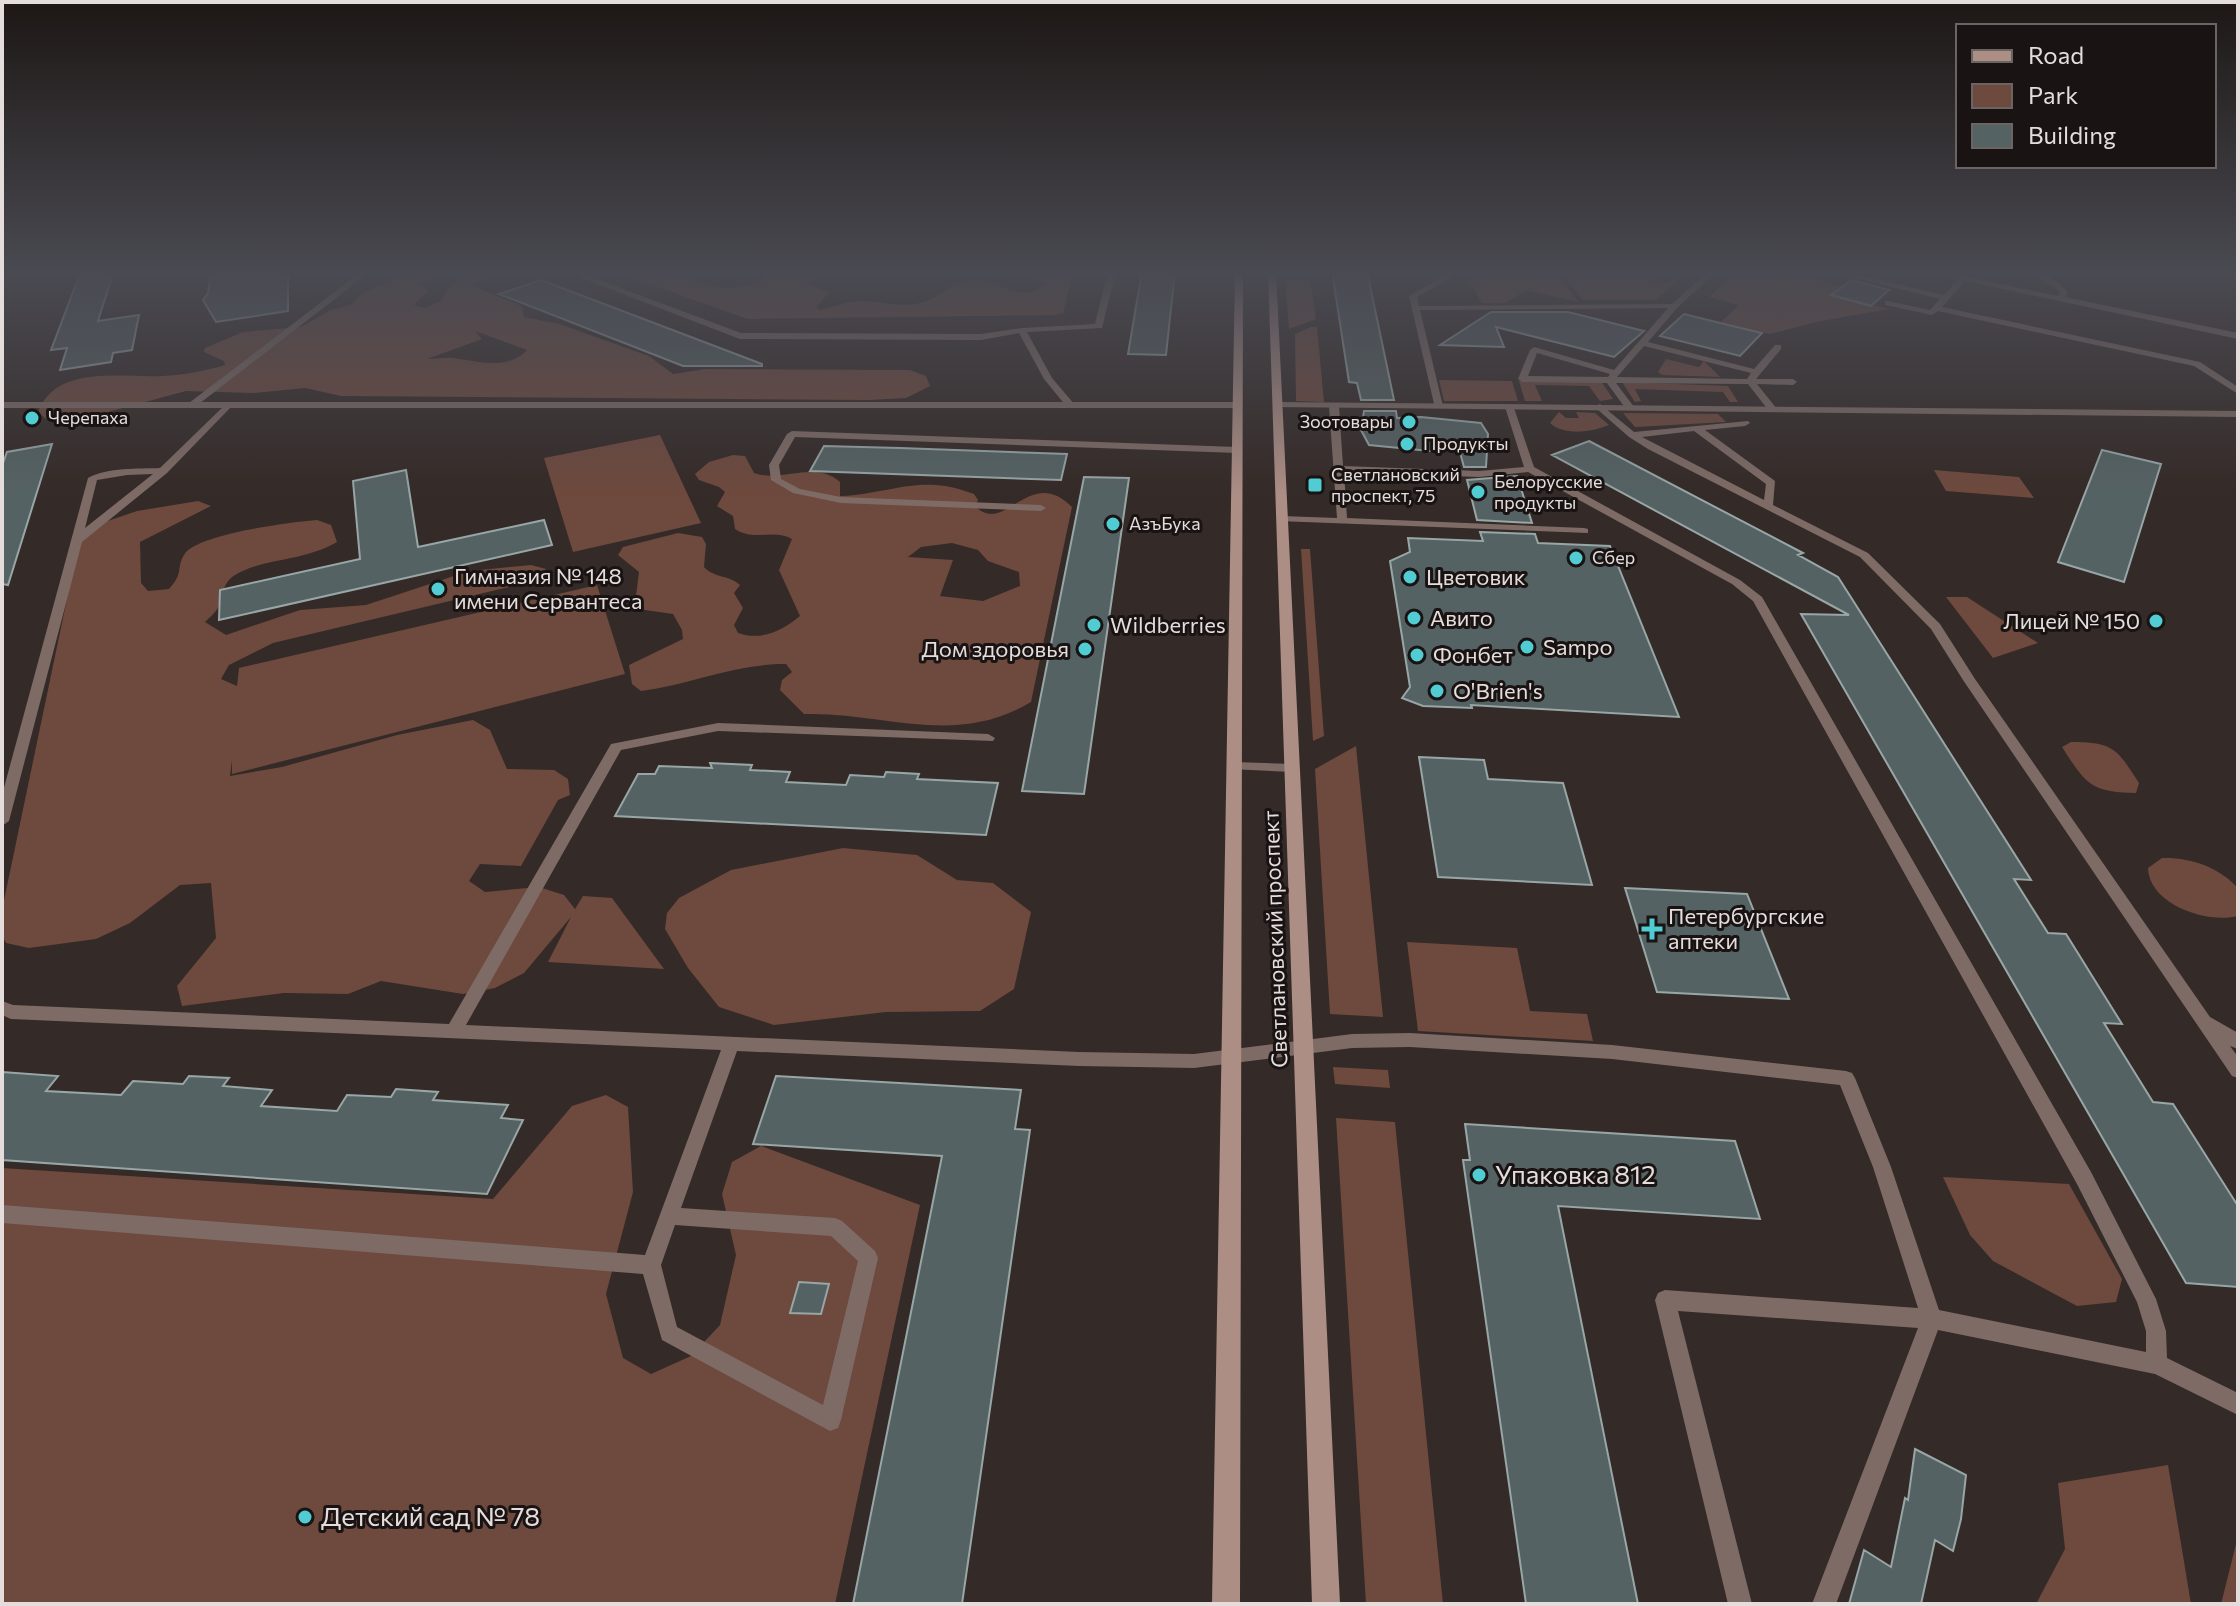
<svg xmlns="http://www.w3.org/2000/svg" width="2240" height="1606" viewBox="0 0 2240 1606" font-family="Commissioner,sans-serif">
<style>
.green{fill:#6e493d;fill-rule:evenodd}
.building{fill:#556263;stroke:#98a6a6;stroke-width:2}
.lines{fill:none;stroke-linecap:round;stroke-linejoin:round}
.lane{fill:#7e6b65;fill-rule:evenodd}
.street{fill:#7e6b65;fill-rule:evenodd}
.secondary{fill:#ac8e85;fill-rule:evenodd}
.poi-dot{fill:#51ccd2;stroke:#191413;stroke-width:3}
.labels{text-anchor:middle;stroke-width:6;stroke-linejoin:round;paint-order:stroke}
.far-poi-label{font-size:18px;fill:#e4dddb;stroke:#191413;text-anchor:start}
.poi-label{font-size:22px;fill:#e4dddb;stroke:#191413;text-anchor:start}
.street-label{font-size:22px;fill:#e4dddb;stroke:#191413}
.near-poi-label{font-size:26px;fill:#e4dddb;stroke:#191413;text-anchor:start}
</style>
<rect width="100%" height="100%" fill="#342a27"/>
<!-- green -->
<path class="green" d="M 402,271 L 455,271 L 419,282 L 428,291 L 415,303 L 415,306 L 425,308 L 441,301 C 453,275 476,271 501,271 L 470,285 L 522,306 L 524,317 L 559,324 L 649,356 L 673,374 L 705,369 L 910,370 L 926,376 L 930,386 L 906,398 L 869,400 L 341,396 L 305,388 L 253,393 L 186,391 L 93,416 L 46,419 L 38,412 C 56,364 122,378 162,376 C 183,375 205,371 225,365 L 224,361 L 204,352 L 205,348 L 243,332 L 301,327 L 331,310 L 353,304 C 364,284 390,288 402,271 ZM 475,331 L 527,350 C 508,371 476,361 453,358 C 445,357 435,359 427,359 L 482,339 Z
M 611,271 C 627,271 645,270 661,272 C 705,278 718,299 763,280 L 766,271 L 825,271 L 804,283 L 830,292 L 816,307 L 820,310 C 835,307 847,301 862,301 C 884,301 902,309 924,302 C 946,295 953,278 981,280 C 1000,282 1028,306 1043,283 L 1010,271 L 1073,271 L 1063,313 L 1053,315 L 748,319 Z
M 1554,271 L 1579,302 L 1526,290 L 1506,303 L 1482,303 L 1469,282 L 1486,273 Z
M 1560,271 L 1661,271 L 1649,283 L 1670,282 L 1683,271 L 1688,271 L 1656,300 L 1583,300 Z
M 1737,271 C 1774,271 1807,277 1842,286 L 1831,295 L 1889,309 L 1816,322 L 1770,334 L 1721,322 L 1739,305 L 1709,297 Z
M 1285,280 L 1310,280 L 1316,319 L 1289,329 Z
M 1311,327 L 1317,327 L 1324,402 L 1296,401 L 1295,334 Z
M 1666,359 L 1699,367 L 1704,361 L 1720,377 L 1662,375 L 1658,372 Z
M 1439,380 L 1512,381 L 1518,401 L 1444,401 Z
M 1519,381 L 1601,381 L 1613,399 L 1600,401 L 1589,386 L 1535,385 L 1542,401 L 1525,401 Z
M 1622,382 L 1728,386 L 1738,402 L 1730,402 L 1723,392 L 1635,389 L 1641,401 L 1635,402 Z
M 1559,412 L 1566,418 L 1579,418 L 1576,412 L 1595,413 L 1609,425 C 1592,432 1564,436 1550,423 Z
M 1623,413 L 1718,414 L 1726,422 L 1635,427 Z
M 660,435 L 701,523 L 573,552 L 544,458 Z
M 733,455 L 745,456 L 754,473 C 781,483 815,460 840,482 L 840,496 C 892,494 920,473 974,494 L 978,500 L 975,506 C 1005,537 1029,464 1072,507 L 1031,702 C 955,748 886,712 804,714 L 780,690 L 782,680 L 792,672 L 786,664 C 734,664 692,684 641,691 L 632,684 L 629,665 L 683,639 L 682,630 L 673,614 L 645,610 L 635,604 L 639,572 L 618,555 L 623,547 L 678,533 L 702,537 L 706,544 L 704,567 C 714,578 729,575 740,585 L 734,593 L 743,608 L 734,625 L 738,633 C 761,641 782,631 800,616 L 779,570 L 792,539 C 774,528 754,542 735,529 L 733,516 L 717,506 L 725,492 L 719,487 L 699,480 L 695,474 L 709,462 ZM 952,543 L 978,550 L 988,561 L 1019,572 L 1020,586 L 983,601 L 940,596 L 953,560 L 908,557 L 921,547 Z
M 1934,470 L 2019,477 L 2034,498 L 1946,491 Z
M 198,501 L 211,506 L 140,542 L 141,583 L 148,591 L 169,589 C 184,573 176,568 184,555 C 196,534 292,522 317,520 L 331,525 L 337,542 C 303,562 262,558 235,575 C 221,584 224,596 218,608 C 215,613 209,618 205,622 L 226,635 L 300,610 L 366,605 L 469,571 L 531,565 L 546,569 L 539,580 L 273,643 L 229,665 L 221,679 L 237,686 L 239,668 L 597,585 L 625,674 L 232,774 L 232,760 L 230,776 L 282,767 L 397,735 L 473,720 L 490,730 L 507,769 L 554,770 L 568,779 L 570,795 L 558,800 L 521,866 L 480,864 L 469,881 L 485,892 L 539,887 L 564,895 L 575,909 L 583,896 L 612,898 L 664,969 L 548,962 L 571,917 L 524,973 L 495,988 L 463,994 L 381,981 L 348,994 L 284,993 L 182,1006 L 177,986 L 216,938 L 211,883 L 180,885 L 130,923 L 96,939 L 29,948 L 6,943 L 2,935 L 2,910 L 78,546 L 96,525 L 137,511 Z
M 1301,549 L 1310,549 L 1323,723 L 1324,736 L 1313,741 Z
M 1946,597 L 1967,597 L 2038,643 L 1993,658 Z
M 2071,742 C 2114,742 2117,749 2139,783 L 2136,793 C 2090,792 2086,784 2062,747 Z
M 1356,746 L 1383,1017 L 1330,1014 L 1315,769 Z
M 843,848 L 917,855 L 957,880 L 993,883 L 1031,912 L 1014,989 L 980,1011 L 886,1012 L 774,1025 L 719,1007 L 688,968 L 665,929 L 667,913 L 679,898 L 731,870 Z
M 2162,858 C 2190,857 2219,867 2238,888 L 2238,916 C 2208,924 2149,905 2148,868 Z
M 1407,942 L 1517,948 L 1530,1011 L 1587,1014 L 1593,1041 L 1418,1031 Z
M 1333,1067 L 1388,1070 L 1390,1088 L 1335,1084 Z
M 606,1095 L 628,1107 L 633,1192 L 606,1294 L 623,1358 L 651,1374 L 691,1356 L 720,1325 L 736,1255 L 722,1194 L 732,1162 L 761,1146 L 920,1205 L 835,1604 L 2,1604 L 2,1168 L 493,1199 L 572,1106 Z
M 1336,1118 L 1395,1122 L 1443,1604 L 1366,1604 Z
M 1943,1177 L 2069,1184 L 2122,1279 L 2116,1302 L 2077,1306 L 1993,1261 L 1970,1235 Z
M 2168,1465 L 2191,1604 L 2036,1604 L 2065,1549 L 2058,1483 Z
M 2238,1536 L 2238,1604 L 2221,1604 Z"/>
<!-- building -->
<path class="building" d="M 81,271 L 114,271 L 98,321 L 139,315 L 132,350 L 113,353 L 111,362 L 60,370 L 67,348 L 51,350 Z
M 211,271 L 288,271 L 288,311 L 216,322 L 203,300 L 208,293 Z
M 1142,271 L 1175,271 L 1166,355 L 1128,354 Z
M 1332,271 L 1367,271 L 1394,400 L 1361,400 L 1357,383 L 1349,382 Z
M 541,280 L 762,364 L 762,366 L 683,366 L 499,294 Z
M 1852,280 L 1889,290 L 1871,306 L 1831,295 Z
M 1491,312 L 1568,312 L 1644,331 L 1614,357 L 1496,327 L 1504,347 L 1440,345 Z
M 1684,314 L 1716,322 L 1762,333 L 1740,356 L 1660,336 Z
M 1364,411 L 1396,411 L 1397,418 L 1421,417 L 1481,423 L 1488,434 L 1486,467 L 1464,467 L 1459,449 L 1430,451 L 1369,445 L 1361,430 Z
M 1589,441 L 1803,553 L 1798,555 L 1838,577 L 2031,880 L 2014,879 L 2048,933 L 2066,934 L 2122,1024 L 2104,1023 L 2153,1102 L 2173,1104 L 2238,1206 L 2238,1287 L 2186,1283 L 1801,614 L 1849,615 L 1552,455 Z
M 52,444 L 8,585 L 2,584 L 2,466 L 7,452 Z
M 824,446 L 900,448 L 1067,454 L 1061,480 L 810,471 Z
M 2102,450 L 2161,464 L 2124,582 L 2058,562 Z
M 406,470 L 418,547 L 544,520 L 552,545 L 219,620 L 220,590 L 360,559 L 353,481 Z
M 1517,476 L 1532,523 L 1477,520 L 1467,480 Z
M 1084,477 L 1129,478 L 1084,794 L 1022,791 Z
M 1480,532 L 1535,534 L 1538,543 L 1610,546 L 1679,717 L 1471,705 L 1472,708 L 1423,706 L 1402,698 L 1410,687 L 1390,561 L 1410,552 L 1408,538 L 1483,541 Z
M 1419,757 L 1484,760 L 1488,779 L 1563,783 L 1592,885 L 1438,877 Z
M 710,763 L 752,765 L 750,770 L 790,772 L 786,782 L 846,785 L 850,775 L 884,777 L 886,772 L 919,774 L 917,779 L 998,783 L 986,835 L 615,816 L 638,774 L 655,774 L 659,766 L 712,768 Z
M 1625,888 L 1747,894 L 1789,999 L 1657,992 Z
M 2,1072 L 58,1076 L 46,1091 L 121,1095 L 133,1081 L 183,1084 L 189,1076 L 229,1078 L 223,1086 L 272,1090 L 261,1106 L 337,1111 L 347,1095 L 391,1097 L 396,1089 L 438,1092 L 433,1100 L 508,1105 L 501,1118 L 523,1120 L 487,1194 L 2,1160 Z
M 776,1076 L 1021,1090 L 1015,1129 L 1030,1130 L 962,1604 L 853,1604 L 942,1156 L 753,1144 Z
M 1465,1124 L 1735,1141 L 1760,1219 L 1558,1206 L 1638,1604 L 1526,1604 L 1463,1160 L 1470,1160 Z
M 799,1282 L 829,1284 L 821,1314 L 790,1313 Z
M 1915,1449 L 1966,1475 L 1961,1519 L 1953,1551 L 1935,1540 L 1921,1604 L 1849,1604 L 1864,1550 L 1891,1567 L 1905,1498 L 1908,1500 Z"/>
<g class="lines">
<!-- lane -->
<path class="lane" d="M 362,271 L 371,271 L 195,407 L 189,407 L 189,403 Z
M 563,271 L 575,271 L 741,333 L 981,334 L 1022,328 L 1095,324 L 1108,271 L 1116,271 L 1102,328 L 1027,332 L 1052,378 L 1075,405 L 1070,408 L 1067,407 L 1044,379 L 1019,333 L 981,340 L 740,339 Z
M 1453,271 L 1463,271 L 1417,297 L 1419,306 L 1672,304 L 1708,271 L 1717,271 L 1677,308 L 1648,342 L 1754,369 L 1775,345 L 1781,345 L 1781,349 L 1756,379 L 1793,379 L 1797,382 L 1793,385 L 1757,384 L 1777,409 L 1772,412 L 1769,411 L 1748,384 L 1616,383 L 1634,407 L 1629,410 L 1626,409 L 1607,383 L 1522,382 L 1518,379 L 1530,350 L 1534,347 L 1614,370 L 1668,308 L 1420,310 L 1443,406 L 1435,408 L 1409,296 ZM 1644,346 L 1751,373 L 1747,379 L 1617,377 ZM 1537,353 L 1610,374 L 1608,377 L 1528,376 Z
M 1827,271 L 1842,271 L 1944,295 L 1965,271 L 1972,271 L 1969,277 L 2058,296 L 2060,293 L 2057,289 L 2028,271 C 2043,271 2060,281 2068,293 L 2065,297 L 2238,333 L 2238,339 L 1965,281 L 1942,307 L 2200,362 L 2238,387 L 2238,394 L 2194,366 L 1938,311 L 1932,315 L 1885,305 L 1885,301 L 1888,301 L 1930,310 L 1940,299 Z
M 228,402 L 231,403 L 231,407 L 167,473 L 82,542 L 9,821 L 2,826 L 2,795 L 88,478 C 108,467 138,469 160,468 ZM 153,474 L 85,528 L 97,480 L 127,475 Z
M 1334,403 L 1339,406 L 1343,466 L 1479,471 L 1524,467 L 1505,407 L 1513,405 L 1534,467 L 1740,580 L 1762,597 L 2091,1172 L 2156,1299 L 2166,1331 L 2167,1358 L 2238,1393 L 2238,1415 L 2155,1374 L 1938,1330 L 1836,1604 L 1812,1604 L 1918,1328 L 1678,1311 L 1752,1604 L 1728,1604 L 1655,1300 L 1658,1293 L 1665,1290 L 1918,1308 L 1873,1167 L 1840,1085 L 1612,1059 L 1410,1047 L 1352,1048 L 1194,1068 L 1079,1066 L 737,1051 L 681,1208 L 835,1218 L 842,1221 L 875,1251 L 878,1258 L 841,1420 L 838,1428 L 830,1431 L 662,1340 L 643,1274 L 2,1223 L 2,1205 L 645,1255 L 721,1050 L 11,1019 L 2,1015 L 2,1001 L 13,1005 L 449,1024 L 611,744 L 718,723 L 988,734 L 995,738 L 993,741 L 718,731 L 621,750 L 466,1025 L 1079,1052 L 1194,1054 L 1352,1034 L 1410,1033 L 1612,1045 L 1846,1071 L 1852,1073 L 1855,1078 L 1891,1167 L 1939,1310 L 2146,1352 L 2146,1331 L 2137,1302 L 2077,1184 L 1753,601 L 1732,584 L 1528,472 L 1479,477 L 1344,472 L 1347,518 L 1584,528 L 1588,529 L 1588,533 L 1278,521 L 1278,517 L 1282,516 L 1337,518 L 1329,406 ZM 675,1225 L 831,1236 L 858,1261 L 823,1405 L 677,1327 L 661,1265 Z
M 1600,404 L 1634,432 L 1748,421 L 1750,423 L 1745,426 L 1705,430 L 1775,481 L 1773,505 L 1868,553 L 1940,624 L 1975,679 L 2210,1017 L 2238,1033 L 2238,1049 L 2230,1046 L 2238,1057 L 2238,1078 L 2232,1076 L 1963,680 L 1931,629 L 1860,557 L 1648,449 L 1629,437 L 1597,409 L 1595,407 ZM 1694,431 L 1766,484 L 1764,500 L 1642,437 Z
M 792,431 L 1237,447 L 1242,450 L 1237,453 L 795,437 L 779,465 L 781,479 L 800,489 L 841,497 L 1041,505 L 1046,508 L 1041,511 L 841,503 L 793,493 L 771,480 L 769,465 L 787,434 Z
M 1234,762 L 1292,764 L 1299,768 L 1292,772 L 1229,769 L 1227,766 L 1229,763 Z"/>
<!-- street -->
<path class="street" d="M 2,402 L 1238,402 L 1243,405 L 1238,408 L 2,408 Z
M 1277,402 L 2238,411 L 2238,417 L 1273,407 L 1273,403 Z"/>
<!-- secondary -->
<path class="secondary" d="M 1235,271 L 1243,271 L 1240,1604 L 1212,1604 Z
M 1268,271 L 1276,271 L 1340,1604 L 1312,1604 Z"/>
</g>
<!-- sky -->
<linearGradient id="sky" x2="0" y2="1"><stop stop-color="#1d1715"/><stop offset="0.55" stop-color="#4a4a52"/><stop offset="1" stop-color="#4a4a52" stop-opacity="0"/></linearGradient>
<rect width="2240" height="496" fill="url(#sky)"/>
<!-- markers -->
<g class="poi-dot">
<circle cx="32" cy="418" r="8"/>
<circle cx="1409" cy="422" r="8"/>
<circle cx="1407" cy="444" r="8"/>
<rect x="1307" y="477" width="16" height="16" rx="4"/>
<circle cx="1478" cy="492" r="8"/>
<circle cx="1113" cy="524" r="8"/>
<circle cx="1576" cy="558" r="8"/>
<circle cx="1410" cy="577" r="8"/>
<circle cx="438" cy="589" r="8"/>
<circle cx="1414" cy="618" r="8"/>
<circle cx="2156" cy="621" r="8"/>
<circle cx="1094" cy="625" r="8"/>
<circle cx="1527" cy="647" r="8"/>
<circle cx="1085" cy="649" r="8"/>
<circle cx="1417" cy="655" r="8"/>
<circle cx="1437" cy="691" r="8"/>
<path d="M1648 917h8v8h8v8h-8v8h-8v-8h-8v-8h8z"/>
<circle cx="1479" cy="1175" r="8"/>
<circle cx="305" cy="1517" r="8"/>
</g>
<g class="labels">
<!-- far-poi labels -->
<g class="far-poi-label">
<text x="48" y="424">Черепаха</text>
<text x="1393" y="428" text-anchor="end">Зоотовары</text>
<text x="1423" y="450">Продукты</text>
<text x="1331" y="481">Светлановский<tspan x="1331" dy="21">проспект, 75</tspan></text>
<text x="1494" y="488">Белорусские<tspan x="1494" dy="21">продукты</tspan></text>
<text x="1129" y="530">АзъБука</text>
<text x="1592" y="564">Сбер</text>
</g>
<!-- poi labels -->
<g class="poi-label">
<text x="454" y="584">Гимназия № 148<tspan x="454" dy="25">имени Сервантеса</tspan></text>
<text x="1426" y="585">Цветовик</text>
<text x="1430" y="626">Авито</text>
<text x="2140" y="629" text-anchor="end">Лицей № 150</text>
<text x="1110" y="633">Wildberries</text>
<text x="1543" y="655">Sampo</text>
<text x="1069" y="657" text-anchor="end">Дом здоровья</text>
<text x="1433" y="663">Фонбет</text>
<text x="1453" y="699">O'Brien's</text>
<text x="1668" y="924">Петербургские<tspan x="1668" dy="25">аптеки</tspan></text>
</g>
<!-- street labels -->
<g class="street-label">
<text transform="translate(1275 939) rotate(-92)" y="8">Светлановский проспект</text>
</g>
<!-- near-poi labels -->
<g class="near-poi-label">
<text x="1495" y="1184">Упаковка 812</text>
<text x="321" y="1526">Детский сад № 78</text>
</g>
</g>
<!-- border -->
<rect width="2240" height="1606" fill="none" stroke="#e4dddb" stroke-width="8"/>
<!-- legend -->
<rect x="1956" y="24" width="260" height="144" fill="#191413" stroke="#6a6463" stroke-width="2"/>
<rect x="1972" y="50" width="40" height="12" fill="#ac8e85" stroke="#6a6463" stroke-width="2"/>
<text x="2028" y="64" font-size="24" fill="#e4dddb">Road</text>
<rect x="1972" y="84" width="40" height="24" fill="#6e493d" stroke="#6a6463" stroke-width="2"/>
<text x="2028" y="104" font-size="24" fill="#e4dddb">Park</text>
<rect x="1972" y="124" width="40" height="24" fill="#556263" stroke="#6a6463" stroke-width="2"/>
<text x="2028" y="144" font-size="24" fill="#e4dddb">Building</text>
</svg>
